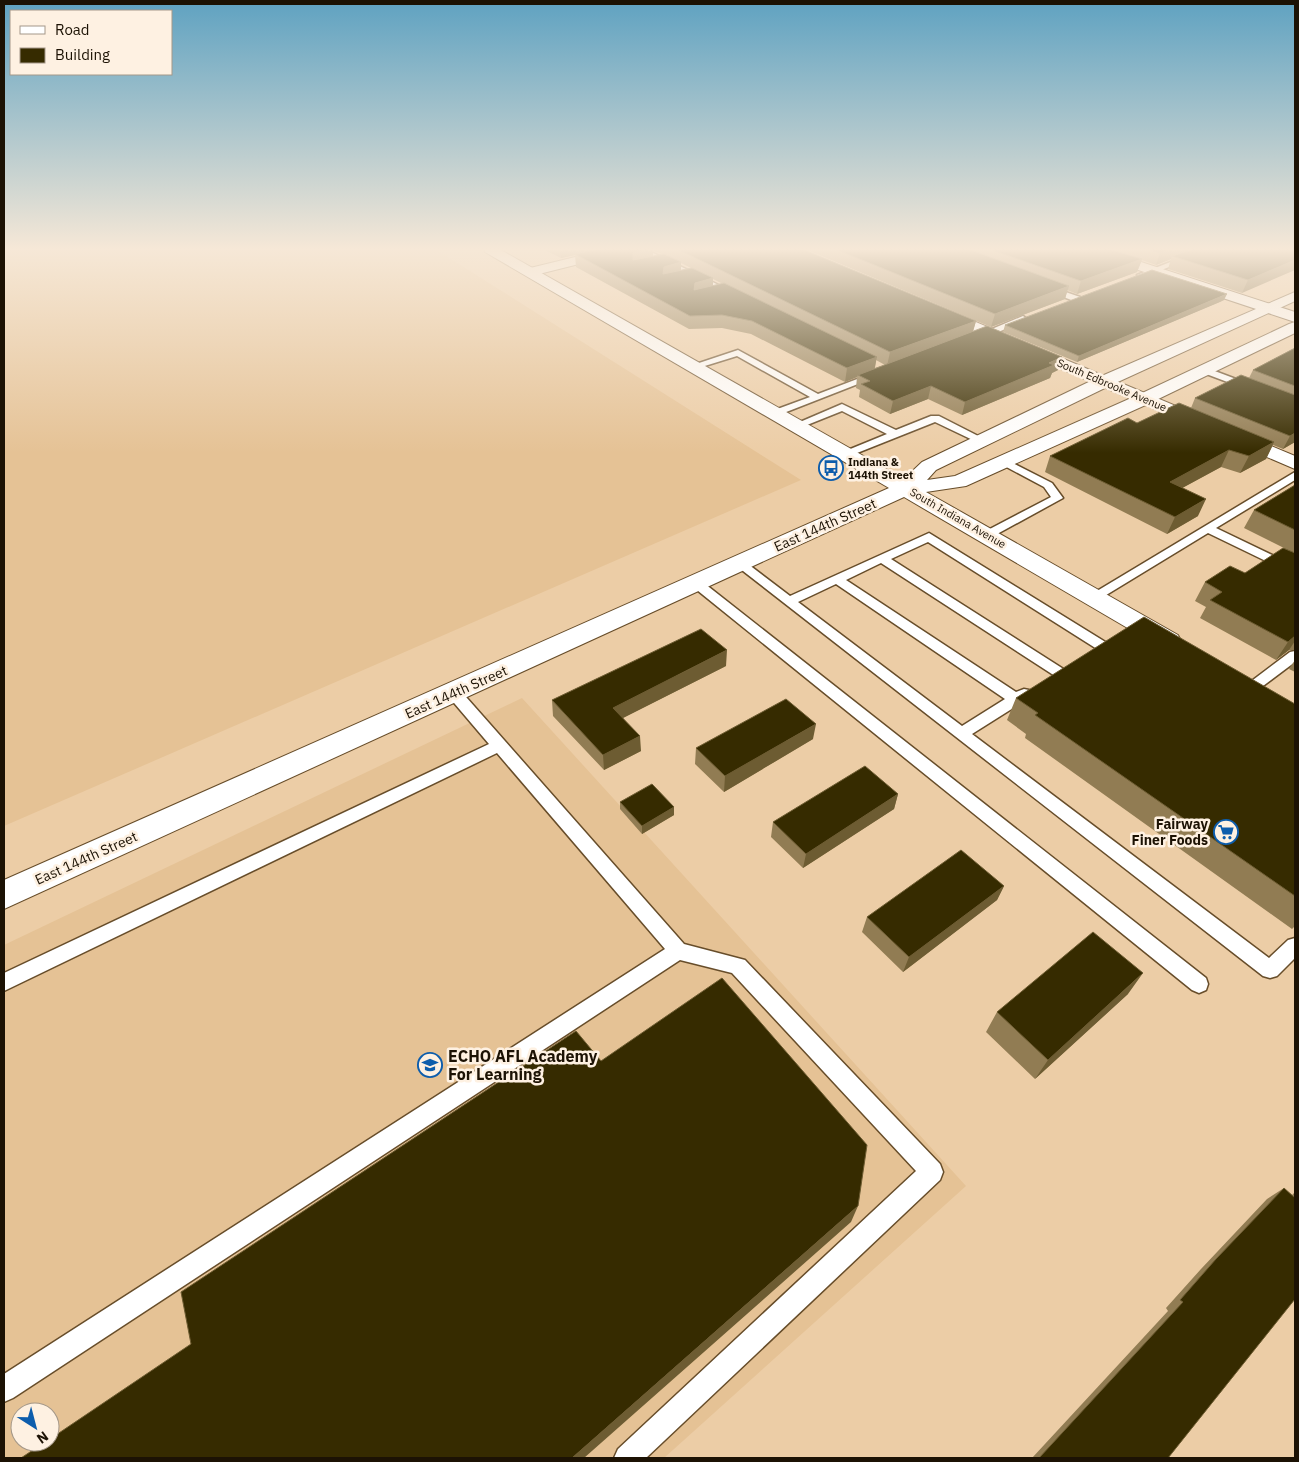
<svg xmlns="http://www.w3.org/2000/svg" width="1299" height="1462" viewBox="0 0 1299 1462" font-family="'IBM Plex Sans',sans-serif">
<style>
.built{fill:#e5c295;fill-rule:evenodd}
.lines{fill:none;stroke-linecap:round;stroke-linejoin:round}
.lane-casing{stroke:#674d2a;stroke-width:3}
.street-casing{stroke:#674d2a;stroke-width:2}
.secondary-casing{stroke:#674d2a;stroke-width:2}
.lane{fill:#fff;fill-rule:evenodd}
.street{fill:#fff;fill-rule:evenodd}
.secondary{fill:#fff;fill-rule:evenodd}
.wall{fill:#917c53;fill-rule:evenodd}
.shaded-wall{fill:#6d5c32}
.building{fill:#362b00;stroke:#6d5c32}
.labels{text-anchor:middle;stroke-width:5;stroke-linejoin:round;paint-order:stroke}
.far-street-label{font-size:11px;fill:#1c1204;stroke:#fef1e2}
.far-poi-label{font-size:11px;font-weight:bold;fill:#1c1204;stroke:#fef1e2;text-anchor:start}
.street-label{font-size:14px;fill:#1c1204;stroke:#fef1e2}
.poi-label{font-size:14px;font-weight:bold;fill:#1c1204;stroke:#fef1e2;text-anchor:end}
.near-poi-label{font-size:16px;font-weight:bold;fill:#1c1204;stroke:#fef1e2;text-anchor:start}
</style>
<rect width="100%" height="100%" fill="#eccda6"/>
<!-- built -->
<path class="built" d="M 4,249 L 435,249 L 801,480 L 4,826 Z
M 522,698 L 966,1186 L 664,1458 L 4,1458 L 4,945 ZM 20,1412 L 50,1412 L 50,1442 L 20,1442 Z"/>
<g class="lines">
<defs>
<path id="lane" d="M 636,249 L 645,249 L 737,294 L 730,296 Z
M 1204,249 L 1214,249 L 1144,277 L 1137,275 Z
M 1048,286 L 1080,297 L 1081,299 L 1074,301 L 1045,290 L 1045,286 Z
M 1023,316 L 1027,319 L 1026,321 L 980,339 L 973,337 Z
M 738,350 L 818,394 L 873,373 L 881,375 L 776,416 L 772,415 L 772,411 L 810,397 L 737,356 L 695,369 L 690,366 Z
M 1204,367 L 1252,385 L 1254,387 L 1246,389 L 1201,372 L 1199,370 Z
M 842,404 L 896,430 L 931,416 L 939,416 L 988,441 L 983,444 L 979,443 L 935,422 L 847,457 L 843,456 L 843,452 L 887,434 L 842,411 L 802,427 L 793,425 Z
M 1003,458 L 1052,483 L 1063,498 L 988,539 L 984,538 L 984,532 L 1051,497 L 1044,487 L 999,463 L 998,461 Z
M 1295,472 L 1295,480 L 1216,528 L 1295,566 L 1295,575 L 1208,533 L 1098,600 L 1088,600 L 1087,597 Z
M 929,533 L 1107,643 L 1109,646 L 1107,649 L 1097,649 L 928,542 L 891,559 L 1065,670 L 1067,673 L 1065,676 L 1055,676 L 881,563 L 846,580 L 1016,692 L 1024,689 L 1029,690 L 1031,694 L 1029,698 L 972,734 L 1269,958 L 1288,940 L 1295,938 L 1295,958 L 1277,976 L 1270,978 L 1263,976 L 734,564 L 736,561 L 744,561 L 790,596 ZM 836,584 L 1005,699 L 962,726 L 798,602 Z
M 696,579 L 700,580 L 1206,978 L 1208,984 L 1206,990 L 1199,993 L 1192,990 L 692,586 L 690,583 L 692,580 Z
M 1295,651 L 1295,662 L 1255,692 L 1245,692 L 1243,689 L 1245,686 L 1290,652 Z
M 454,688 L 459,689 L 684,944 L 745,960 L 940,1164 L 943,1172 L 940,1180 L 646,1458 L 614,1458 L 618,1449 L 916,1171 L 732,973 L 680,960 L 13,1398 L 4,1402 L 4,1374 L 665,949 L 497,753 L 4,991 L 4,973 L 489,744 L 449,697 L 447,693 L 449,689 Z"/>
<path id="street" d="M 608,249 L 629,249 L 627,252 L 531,276 L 524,272 L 526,269 Z
M 1083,249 L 1101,249 L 1295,312 L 1295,322 L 1084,252 Z
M 940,307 L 1295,456 L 1295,469 L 935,315 L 932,312 L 935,309 Z"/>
<path id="secondary" d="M 484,249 L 499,249 L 904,479 L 922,462 L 1097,378 L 1295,292 L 1295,301 L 1109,386 L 936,470 L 927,480 L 955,476 L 1138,395 L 1289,324 L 1295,322 L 1295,333 L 1150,403 L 966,486 L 926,492 L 1178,635 L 1181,641 L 1178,647 L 1169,649 L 1160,647 L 904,497 L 4,909 L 4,880 L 889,488 L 485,252 Z"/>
</defs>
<!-- lane casing -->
<use href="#lane" class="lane-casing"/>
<!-- street casing -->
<use href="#street" class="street-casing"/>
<!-- secondary casing -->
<use href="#secondary" class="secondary-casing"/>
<!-- lane -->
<use href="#lane" class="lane"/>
<!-- street -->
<use href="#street" class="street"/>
<!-- secondary -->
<use href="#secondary" class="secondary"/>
</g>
<!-- wall -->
<path class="wall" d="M 543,249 L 802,249 L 976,321 L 973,332 L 1058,370 L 1052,373 L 1050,378 L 962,415 L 928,399 L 890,414 L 859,397 L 860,390 L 856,388 L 857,377 L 845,382 L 751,334 L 722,328 L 689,329 L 576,267 L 575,255 L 561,258 ZM 653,250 L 655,251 L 662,254 L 653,256 ZM 681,263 L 691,268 L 681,270 ZM 713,279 L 723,284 L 713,286 ZM 876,360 L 885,365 L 875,368 Z
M 805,249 L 1295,249 L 1242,293 L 1168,269 L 1171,259 L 1156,265 L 1142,260 L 1137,272 L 1077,294 L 1067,290 L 1065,299 L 991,327 Z
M 1224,300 L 1077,362 L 1003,332 L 1005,325 Z
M 1295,348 L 1295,442 L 1283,449 L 1273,445 L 1266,459 L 1240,473 L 1221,467 L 1182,488 L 1198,516 L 1167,534 L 1045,472 L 1050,456 L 1137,423 L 1191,408 L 1195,398 L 1249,378 L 1253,370 Z
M 1295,485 L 1295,650 L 1289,650 L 1276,660 L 1200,618 L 1206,607 L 1195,601 L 1205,582 L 1245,573 L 1284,548 L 1244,528 L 1254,510 Z
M 1295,660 L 1295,672 L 1289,669 Z
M 726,666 L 623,718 L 641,751 L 604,770 L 553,716 L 552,700 Z
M 1016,698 L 1295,704 L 1295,926 L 1292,929 L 1025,738 L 1026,734 L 1007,720 Z
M 813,739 L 724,792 L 695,764 L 696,748 Z
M 898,794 L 894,809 L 803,868 L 771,837 L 773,822 Z
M 620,802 L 674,807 L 674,815 L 642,834 L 620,809 Z
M 1004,886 L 997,900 L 903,972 L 862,932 L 867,917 Z
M 1128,994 L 1035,1079 L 986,1032 L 997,1012 Z
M 1284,1188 L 1292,1195 L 1295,1192 L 1295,1299 L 1168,1458 L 1032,1458 L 1168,1311 L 1166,1308 L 1201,1269 L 1267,1199 Z"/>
<!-- shaded-wall -->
<path class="shaded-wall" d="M 560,249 L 602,249 L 561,258 Z
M 653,249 L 653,260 L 633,260 L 633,253 Z
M 1172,249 L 1200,249 L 1172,256 L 1171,259 L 1156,265 L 1160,253 Z
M 1142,259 L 1137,272 L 1077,294 L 1081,281 Z
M 1295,260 L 1295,270 L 1242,293 L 1248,280 Z
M 681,262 L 681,274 L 663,274 L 664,267 Z
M 713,278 L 713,290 L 694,302 L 695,283 Z
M 1069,286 L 1065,299 L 991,327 L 995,314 Z
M 1227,294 L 1224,300 L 1220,302 L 1077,362 L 1079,356 Z
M 976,321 L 972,334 L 887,366 L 890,352 Z
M 877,357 L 874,371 L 858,375 L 857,377 L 845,382 L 847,368 Z
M 1062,357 L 1058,370 L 1052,373 L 1050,378 L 962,415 L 965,402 Z
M 931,386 L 928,399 L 890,414 L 893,401 Z
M 1295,433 L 1295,442 L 1283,449 L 1290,436 Z
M 1274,442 L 1266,459 L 1240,473 L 1249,456 Z
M 1229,450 L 1221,467 L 1162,499 L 1170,482 Z
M 1206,499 L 1198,516 L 1167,534 L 1175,517 Z
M 1295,636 L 1295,641 L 1289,650 L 1276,660 L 1288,642 Z
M 727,650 L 726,666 L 613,723 L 613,708 Z
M 816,724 L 813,739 L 724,792 L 725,776 Z
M 640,736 L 641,751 L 604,770 L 603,755 Z
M 898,794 L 894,809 L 803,868 L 806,854 Z
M 674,807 L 674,815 L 642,834 L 642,826 Z
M 1004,886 L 997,900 L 903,972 L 909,957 Z
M 1143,973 L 1128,994 L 1035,1079 L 1048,1060 Z
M 858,1206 L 851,1222 L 584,1458 L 572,1458 Z"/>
<!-- building -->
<path class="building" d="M 600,249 L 652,249 L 633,253 L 633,260 L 664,254 L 681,262 L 664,267 L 663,274 L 692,268 L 713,278 L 695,283 L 694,290 L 724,283 L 877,357 L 847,368 L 752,321 L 722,315 L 690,316 L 575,254 Z
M 677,249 L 802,249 L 976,321 L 890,352 Z
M 835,249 L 968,249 L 1069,286 L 995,314 Z
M 989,249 L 1108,249 L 1142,259 L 1081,281 Z
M 1147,249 L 1172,249 L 1160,253 Z
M 1194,249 L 1295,249 L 1295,260 L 1248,280 L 1172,256 Z
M 1152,270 L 1227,294 L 1079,356 L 1005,325 Z
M 987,326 L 1062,357 L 1049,363 L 1054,365 L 965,402 L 931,386 L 893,401 L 861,384 L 870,381 L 858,375 Z
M 1295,348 L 1295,386 L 1253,370 Z
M 1241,375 L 1295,395 L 1295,433 L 1290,436 L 1195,398 Z
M 1179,403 L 1274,442 L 1249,456 L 1229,450 L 1170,482 L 1206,499 L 1175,517 L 1050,456 L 1128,418 L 1137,423 Z
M 1295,485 L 1295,530 L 1254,510 Z
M 1283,548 L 1295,553 L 1295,636 L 1288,642 L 1210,600 L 1222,592 L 1205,582 L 1230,566 L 1245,573 Z
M 1144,617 L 1295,704 L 1295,896 L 1035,715 L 1038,713 L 1016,698 Z
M 701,629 L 727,650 L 613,708 L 640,736 L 603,755 L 552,700 Z
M 786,699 L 816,724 L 725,776 L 696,748 Z
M 865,766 L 898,794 L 806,854 L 773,822 Z
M 652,784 L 674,807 L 642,826 L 620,802 Z
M 961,850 L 1004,886 L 909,957 L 867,917 Z
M 1093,932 L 1143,973 L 1048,1060 L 997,1012 Z
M 722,978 L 867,1145 L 858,1206 L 572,1458 L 21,1458 L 45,1442 L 50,1442 L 50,1439 L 191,1344 L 181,1292 L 576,1031 L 601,1061 Z
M 1284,1188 L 1295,1198 L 1295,1197 L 1295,1299 L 1168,1458 L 1039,1458 L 1183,1302 L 1180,1300 L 1216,1259 Z"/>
<!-- sky -->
<linearGradient id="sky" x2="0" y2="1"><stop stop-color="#5fa2c1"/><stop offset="0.55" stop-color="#f6e8d7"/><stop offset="1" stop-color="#f6e8d7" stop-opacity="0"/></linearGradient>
<rect width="1299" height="453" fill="url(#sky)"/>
<!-- icons -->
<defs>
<symbol id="bus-ring" viewBox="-11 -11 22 22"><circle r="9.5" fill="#fef1e2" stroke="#0d5dac" stroke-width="1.5"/><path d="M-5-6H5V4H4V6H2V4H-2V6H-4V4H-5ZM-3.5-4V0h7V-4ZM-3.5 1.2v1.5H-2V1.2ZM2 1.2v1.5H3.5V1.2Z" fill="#0d5dac"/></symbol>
<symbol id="supermarket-ring" viewBox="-11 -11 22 22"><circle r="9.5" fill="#fef1e2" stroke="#0d5dac" stroke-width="1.5"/><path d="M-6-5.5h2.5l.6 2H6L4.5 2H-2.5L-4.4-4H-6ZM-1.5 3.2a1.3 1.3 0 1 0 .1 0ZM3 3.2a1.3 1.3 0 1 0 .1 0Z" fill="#0d5dac"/></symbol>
<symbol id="school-ring" viewBox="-11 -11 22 22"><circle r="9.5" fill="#fef1e2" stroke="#0d5dac" stroke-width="1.5"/><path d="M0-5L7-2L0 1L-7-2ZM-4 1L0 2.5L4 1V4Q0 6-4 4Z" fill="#0d5dac"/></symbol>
</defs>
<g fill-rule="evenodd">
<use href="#bus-ring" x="817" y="454" width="28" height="28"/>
<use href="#supermarket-ring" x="1212" y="818" width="28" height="28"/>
<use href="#school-ring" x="416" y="1051" width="28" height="28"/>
</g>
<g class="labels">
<!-- far-street labels -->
<g class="far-street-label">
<text transform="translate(1112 385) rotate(23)" y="4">South Edbrooke Avenue</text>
<text transform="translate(958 518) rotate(30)" y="4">South Indiana Avenue</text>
</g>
<!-- far-poi labels -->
<g class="far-poi-label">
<text x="848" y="466">Indiana &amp;<tspan x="848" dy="13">144th Street</tspan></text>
</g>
<!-- street labels -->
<g class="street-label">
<text transform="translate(825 525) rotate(-24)" y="5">East 144th Street</text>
<text transform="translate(456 692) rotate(-24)" y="5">East 144th Street</text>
<text transform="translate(86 858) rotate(-24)" y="5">East 144th Street</text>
</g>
<!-- poi labels -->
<g class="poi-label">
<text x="1208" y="829">Fairway<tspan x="1208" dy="16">Finer Foods</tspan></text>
</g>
<!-- near-poi labels -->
<g class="near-poi-label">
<text x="448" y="1062">ECHO AFL Academy<tspan x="448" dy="18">For Learning</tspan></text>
</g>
</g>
<!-- border -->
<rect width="1299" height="1462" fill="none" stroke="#1c1204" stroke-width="10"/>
<!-- legend -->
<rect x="10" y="10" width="162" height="65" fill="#fef1e2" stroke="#a49889"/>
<rect x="20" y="26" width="25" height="8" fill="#ffffff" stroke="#a49889"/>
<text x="55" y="35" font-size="15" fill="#1c1204">Road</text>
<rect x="20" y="48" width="25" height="15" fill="#362b00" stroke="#a49889"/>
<text x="55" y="60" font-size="15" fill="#1c1204">Building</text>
<!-- north arrow -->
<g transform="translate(35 1427) rotate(144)"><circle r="24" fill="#fef1e2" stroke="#a49889"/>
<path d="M0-4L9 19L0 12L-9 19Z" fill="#0d5dac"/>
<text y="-8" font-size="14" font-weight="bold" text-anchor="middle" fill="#1c1204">N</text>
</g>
</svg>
